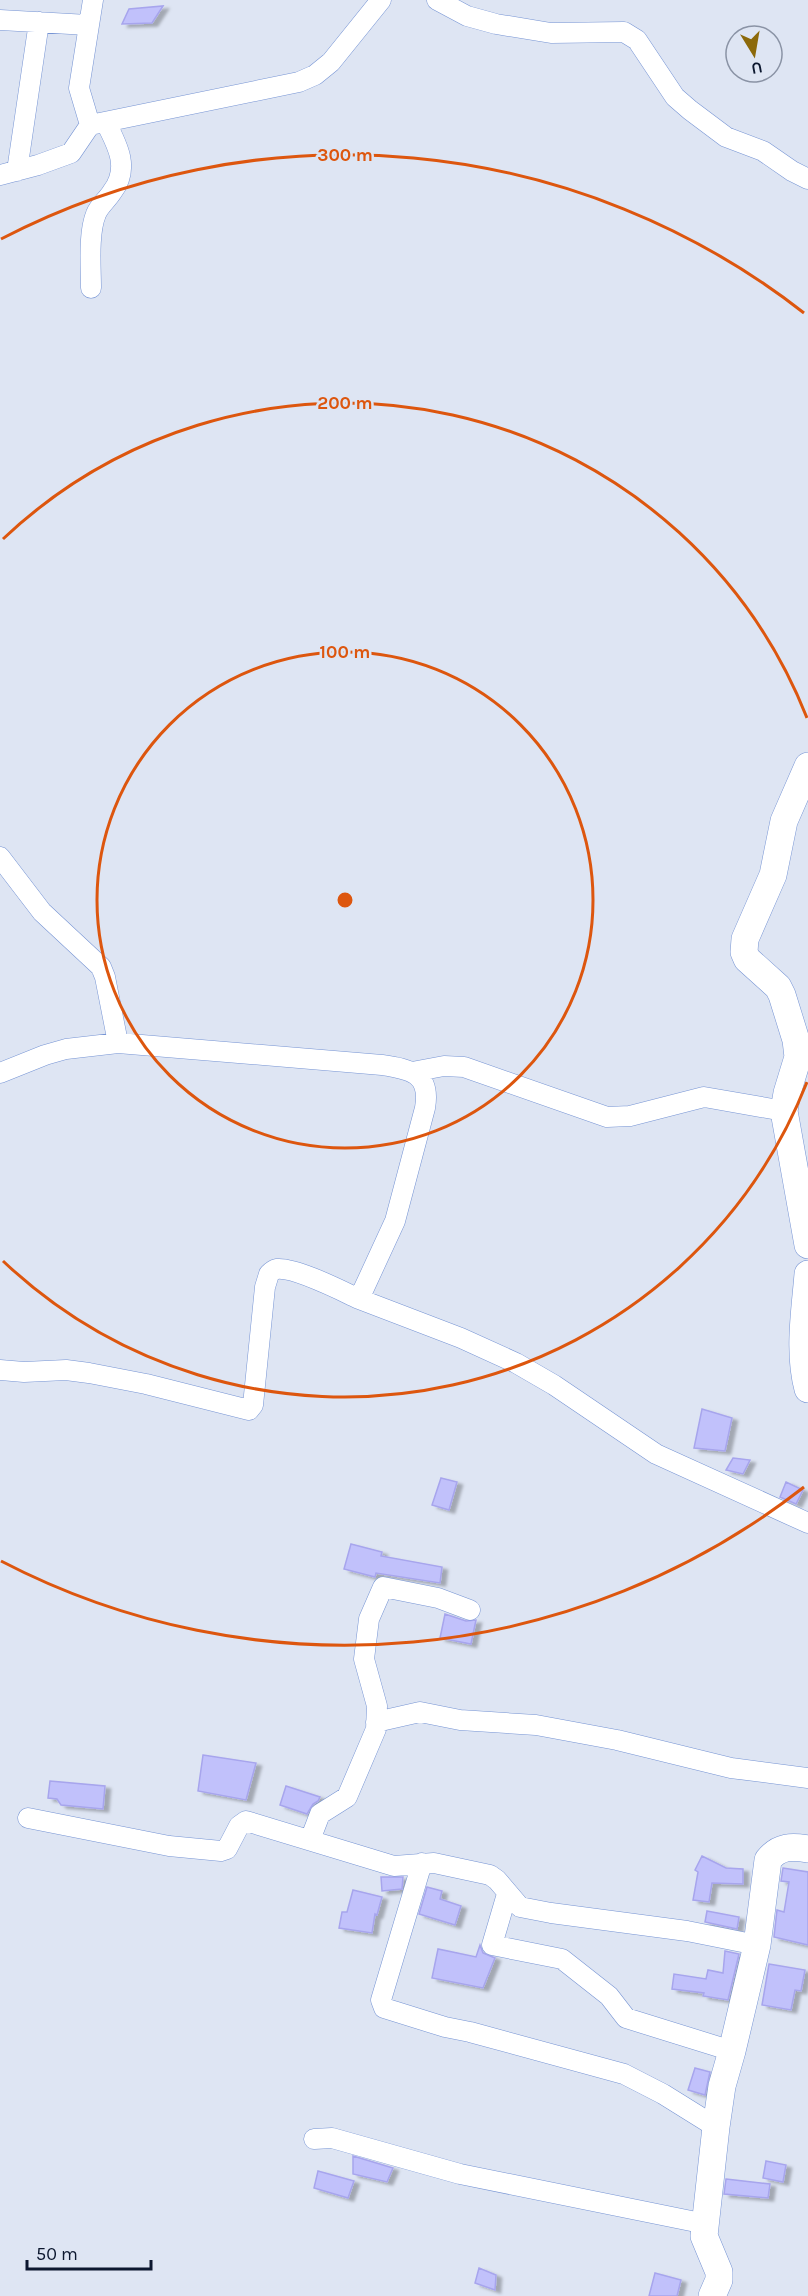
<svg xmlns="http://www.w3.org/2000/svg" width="808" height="2296" viewBox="0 0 808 2296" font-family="Karla,sans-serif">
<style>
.building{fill:#c1c1fb;stroke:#a7a5ed;stroke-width:1.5;filter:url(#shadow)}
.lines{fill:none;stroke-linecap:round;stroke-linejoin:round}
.street-casing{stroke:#7694d4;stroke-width:21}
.secondary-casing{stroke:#7694d4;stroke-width:28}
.street{stroke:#fff;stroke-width:20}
.secondary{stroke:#fff;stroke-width:27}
.ring{fill:none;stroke:#dd560e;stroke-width:3}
.centre{fill:#dd560e;stroke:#dee5f3;stroke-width:3}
.ring-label{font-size:18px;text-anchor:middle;font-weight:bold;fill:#dd560e;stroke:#dee5f3;stroke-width:5;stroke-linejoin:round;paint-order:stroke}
</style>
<defs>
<filter id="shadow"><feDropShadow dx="5.5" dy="3" stdDeviation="1.5" flood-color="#0004"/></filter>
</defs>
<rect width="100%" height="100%" fill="#dee5f3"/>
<!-- building -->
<path class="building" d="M 163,6 L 152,23 L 122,24 L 129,9 Z
M 702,1409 L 732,1418 L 725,1451 L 694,1448 Z
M 733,1458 L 750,1460 L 743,1474 L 726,1470 Z
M 441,1478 L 457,1482 L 449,1510 L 432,1505 Z
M 786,1482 L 803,1490 L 796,1504 L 780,1497 Z
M 351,1544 L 382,1552 L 381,1556 L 442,1567 L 440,1583 L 376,1573 L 375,1577 L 344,1569 Z
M 445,1614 L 466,1621 L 476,1620 L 471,1644 L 440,1638 Z
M 203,1755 L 256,1763 L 246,1800 L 198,1791 Z
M 50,1781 L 105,1786 L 103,1809 L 61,1805 L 57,1799 L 48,1798 Z
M 286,1786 L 320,1797 L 318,1801 L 313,1804 L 307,1814 L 280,1805 Z
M 702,1856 L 726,1868 L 743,1869 L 743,1884 L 712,1883 L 709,1902 L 693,1900 L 698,1872 L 695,1870 Z
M 783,1868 L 808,1872 L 808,1945 L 774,1937 L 777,1910 L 784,1912 L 789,1882 L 781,1881 Z
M 381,1877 L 403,1877 L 402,1889 L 382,1891 Z
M 427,1887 L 442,1891 L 440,1899 L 461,1906 L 455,1925 L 419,1914 Z
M 353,1890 L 382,1897 L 377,1915 L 375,1914 L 372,1933 L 339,1928 L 342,1912 L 347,1912 Z
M 707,1911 L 739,1917 L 737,1929 L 705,1922 Z
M 480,1945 L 483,1953 L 495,1958 L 483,1988 L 432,1978 L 438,1949 L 476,1957 Z
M 725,1951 L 739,1954 L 728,2000 L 703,1996 L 704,1993 L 672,1989 L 674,1974 L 706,1979 L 708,1970 L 723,1973 Z
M 769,1964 L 805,1970 L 801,1991 L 795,1990 L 791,2010 L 762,2005 Z
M 695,2068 L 710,2072 L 705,2095 L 688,2090 Z
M 353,2156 L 393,2168 L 387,2182 L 353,2174 Z
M 766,2161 L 786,2165 L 783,2182 L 763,2178 Z
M 318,2171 L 354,2181 L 348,2198 L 314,2188 Z
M 726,2179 L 770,2184 L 768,2198 L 724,2194 Z
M 479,2268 L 496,2275 L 495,2290 L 475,2283 Z
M 655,2273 L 681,2280 L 677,2296 L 649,2296 Z"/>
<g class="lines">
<defs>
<path id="street" d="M 437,0 L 467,16 L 496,24 L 551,33 L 624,32 L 637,40 L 675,97 L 690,110 L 726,137 L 763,151 L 792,171 L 808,179
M 0,20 L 88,25
M 90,125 L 299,82 L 315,75 L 331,62 L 381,0
M 17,171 L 39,22
M 0,175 L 38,165 L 71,153 L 90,125 L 79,88 L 93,0
M 91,288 C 91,268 88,233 96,214 C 99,206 107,200 112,192 C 130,169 118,146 106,123
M 0,857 L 42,912 L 101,967 L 105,977 L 118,1043 L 382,1065 C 411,1069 431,1074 425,1108 L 395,1221 L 359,1299 L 461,1338 L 516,1363 L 554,1385 L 656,1454 L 808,1523
M 412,1072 L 444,1066 L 464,1067 L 607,1117 L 630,1116 L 704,1097 L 784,1111
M 0,1073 L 45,1055 L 66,1049 L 118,1043
M 0,1370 L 24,1372 L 66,1370 L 89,1373 L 146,1384 L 249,1410 L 253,1405 L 265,1287 L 269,1274 C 272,1271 273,1270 277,1269 C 295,1267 342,1291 359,1299
M 376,1722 L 420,1712 L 460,1720 L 536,1725 L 617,1740 L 731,1768 L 808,1778
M 28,1818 L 169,1846 L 221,1851 L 227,1849 L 239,1826 L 246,1821 L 394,1866 L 434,1863 L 490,1875 L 497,1880 L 520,1907 L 551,1913 L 687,1931 L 757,1945
M 310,1840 L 320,1814 L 347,1797 L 376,1729 L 377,1706 L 364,1659 L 369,1619 L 383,1587 L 438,1598 L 470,1610
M 422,1863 L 381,2000 L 384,2008 L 445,2027 L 470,2032 L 624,2074 L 663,2094 L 716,2127
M 507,1894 L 492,1945 L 562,1959 L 609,1996 L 626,2018 L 732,2051
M 314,2139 L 332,2138 L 460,2174 L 706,2224"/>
<path id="secondary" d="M 808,766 L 784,821 L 773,875 L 745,939 L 744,952 L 747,959 L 778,987 L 782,995 L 796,1040 L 798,1057 L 787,1093 L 784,1111 L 808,1245
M 808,1274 C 805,1311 798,1352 808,1389
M 712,2296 L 719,2280 L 719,2272 L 704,2236 L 716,2127 L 722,2086 L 732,2051 L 757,1945 L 768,1860 C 779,1846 792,1846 808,1849"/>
</defs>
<!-- street casing -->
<use href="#street" class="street-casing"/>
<!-- secondary casing -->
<use href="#secondary" class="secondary-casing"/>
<!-- street -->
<use href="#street" class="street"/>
<!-- secondary -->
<use href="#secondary" class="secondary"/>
</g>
<!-- distance rings -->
<g class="ring">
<circle cx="345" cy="900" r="248"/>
<path d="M807 1082A497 497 0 0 1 3 1261M3 539A497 497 0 0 1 807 718"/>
<path d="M804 1487A745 745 0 0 1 1 1561M1 239A745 745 0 0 1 804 313"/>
</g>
<circle cx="345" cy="900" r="9" class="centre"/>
<g class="ring-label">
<text x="345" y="161">300 m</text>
<text x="345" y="409">200 m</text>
<text x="345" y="658">100 m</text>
</g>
<!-- north arrow -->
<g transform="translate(754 54) rotate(169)"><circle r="28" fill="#dee5f3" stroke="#8a93a5" stroke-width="1.5"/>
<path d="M0-4.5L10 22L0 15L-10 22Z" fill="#8c690a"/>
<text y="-9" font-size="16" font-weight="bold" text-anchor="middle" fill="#0c172f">U</text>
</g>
<!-- scale -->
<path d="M27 2260v9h124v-9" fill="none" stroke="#0c172f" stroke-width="3"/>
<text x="36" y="2260" font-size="18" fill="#0c172f" stroke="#dee5f3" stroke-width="4.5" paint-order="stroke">50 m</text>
</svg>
